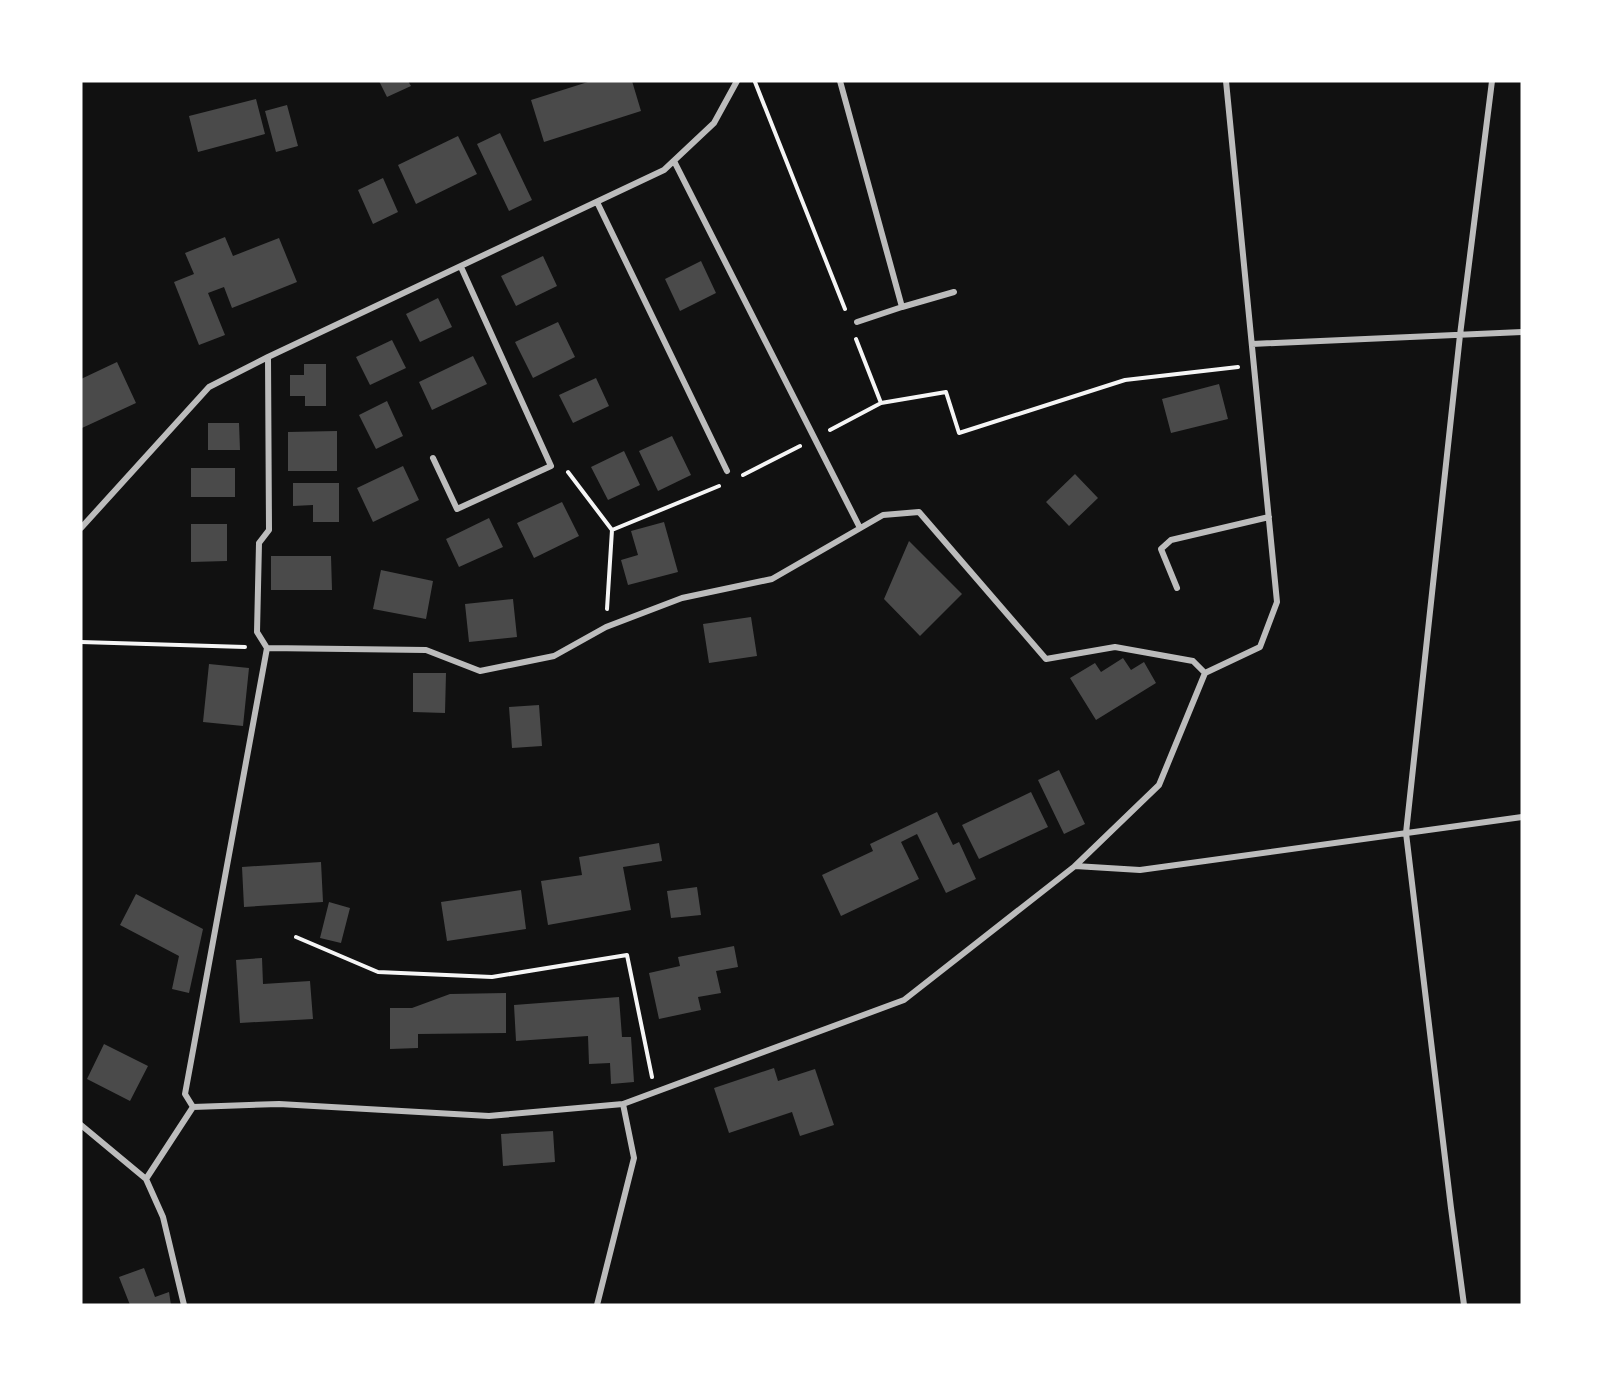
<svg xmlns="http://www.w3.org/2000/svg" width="1603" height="1386" viewBox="0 0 1603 1386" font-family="Bitter,serif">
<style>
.building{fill:#4a4a4a}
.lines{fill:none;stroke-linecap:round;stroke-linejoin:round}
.path{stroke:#f5f5f5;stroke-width:4}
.minor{stroke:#bcbcbc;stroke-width:6}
</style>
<rect width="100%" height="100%" fill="#111"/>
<!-- building -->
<path class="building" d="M 379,81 L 408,81 L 411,86 L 387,97 Z
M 591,81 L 632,81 L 641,111 L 544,142 L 531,100 Z
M 256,99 L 265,134 L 198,152 L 189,116 Z
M 287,105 L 298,146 L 276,152 L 265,111 Z
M 500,133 L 532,200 L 509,211 L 477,144 Z
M 458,136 L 477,174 L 416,204 L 398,165 Z
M 383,178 L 398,212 L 373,224 L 358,190 Z
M 225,237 L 233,256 L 279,238 L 297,282 L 232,308 L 224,287 L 208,293 L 225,335 L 199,345 L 174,282 L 194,274 L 185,253 Z
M 543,256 L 557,286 L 516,306 L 501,276 Z
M 701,261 L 716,293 L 680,311 L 665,279 Z
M 438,298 L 452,327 L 420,342 L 406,314 Z
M 558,322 L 575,357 L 533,378 L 515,342 Z
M 392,340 L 406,368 L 370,385 L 356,357 Z
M 473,356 L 487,384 L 432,410 L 419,382 Z
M 117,362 L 136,403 L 82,428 L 81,379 Z
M 304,364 L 326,364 L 326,406 L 305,406 L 305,396 L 290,396 L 290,375 L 304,375 Z
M 596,378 L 609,406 L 573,423 L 559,395 Z
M 1219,384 L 1228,419 L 1171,433 L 1162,399 Z
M 387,401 L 403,436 L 376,449 L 359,415 Z
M 208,423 L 239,423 L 240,450 L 208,450 Z
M 337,431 L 337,471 L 288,471 L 288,432 Z
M 672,436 L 691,475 L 658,491 L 639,451 Z
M 624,451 L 640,485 L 608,500 L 591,467 Z
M 403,466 L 419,500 L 373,522 L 357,488 Z
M 191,468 L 235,468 L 235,497 L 191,497 Z
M 1075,474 L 1098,498 L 1069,526 L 1046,502 Z
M 293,483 L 339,483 L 339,522 L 313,522 L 313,505 L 293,506 Z
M 562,502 L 579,536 L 534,558 L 517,523 Z
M 489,518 L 503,547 L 459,567 L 446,539 Z
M 664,522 L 678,572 L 628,585 L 621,560 L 638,555 L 631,531 Z
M 191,524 L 227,524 L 227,561 L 191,562 Z
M 909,541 L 962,594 L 920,636 L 884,599 Z
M 271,556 L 331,556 L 332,590 L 271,590 Z
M 381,570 L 433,581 L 426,619 L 373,609 Z
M 513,599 L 517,637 L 469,642 L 465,604 Z
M 751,617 L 757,656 L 709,663 L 703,624 Z
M 1123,658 L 1131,670 L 1144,662 L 1156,683 L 1096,720 L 1070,678 L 1095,663 L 1101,672 Z
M 209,664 L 249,668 L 243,726 L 203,722 Z
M 413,673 L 446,673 L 445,713 L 413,712 Z
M 539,705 L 542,746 L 512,748 L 509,707 Z
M 1059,770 L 1085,824 L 1064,834 L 1038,780 Z
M 1031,792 L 1048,827 L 979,859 L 962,825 Z
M 937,812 L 953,845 L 959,842 L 976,879 L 946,893 L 917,834 L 901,842 L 919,879 L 841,916 L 822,875 L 873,851 L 870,844 Z
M 659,843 L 662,861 L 623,867 L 631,910 L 548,925 L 541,881 L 582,875 L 579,857 Z
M 321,862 L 323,902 L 244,907 L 242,867 Z
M 697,887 L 701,915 L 671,918 L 667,891 Z
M 521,890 L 526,929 L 447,941 L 441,902 Z
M 136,894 L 203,929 L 189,993 L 172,989 L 179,956 L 120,925 Z
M 329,902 L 350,908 L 341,943 L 320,938 Z
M 734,946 L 738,967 L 716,971 L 721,993 L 698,997 L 701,1010 L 659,1019 L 649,973 L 680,966 L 678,957 Z
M 262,958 L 263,984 L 310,981 L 313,1019 L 240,1023 L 236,960 Z
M 506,993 L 506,1033 L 418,1034 L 418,1048 L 390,1049 L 390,1008 L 412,1008 L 450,994 Z
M 619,997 L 622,1037 L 631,1037 L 634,1082 L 611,1084 L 610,1063 L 589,1064 L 588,1036 L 516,1041 L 514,1005 Z
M 104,1044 L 148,1066 L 130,1101 L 87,1079 Z
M 774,1068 L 778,1081 L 815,1069 L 834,1125 L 800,1136 L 792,1112 L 729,1133 L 714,1088 Z
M 553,1131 L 555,1162 L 503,1166 L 501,1134 Z
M 144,1268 L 155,1297 L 169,1292 L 171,1305 L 130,1305 L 119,1277 Z"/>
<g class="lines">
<!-- path -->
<path class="path" d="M 755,82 L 845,309
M 856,339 L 881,403
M 830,430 L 881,403 L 946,392 L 959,433 L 1125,380 L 1238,367
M 568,472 L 612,530 L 607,609
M 743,475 L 800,446
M 612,530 L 719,486
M 81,642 L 245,647
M 296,937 L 378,972 L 492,977 L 627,955 L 652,1077"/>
<!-- minor -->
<path class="minor" d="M 840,81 L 902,307 L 954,292
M 674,161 L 860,528
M 597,202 L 727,471
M 857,322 L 902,307
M 1252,344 L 1522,332
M 433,458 L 457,509 L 551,466 L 461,267
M 81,528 L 209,387 L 268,357 L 664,170 L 714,123 L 737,81
M 1177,588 L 1161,549 L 1171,540 L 1269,517
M 267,648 L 426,650 L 480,671 L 554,656 L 606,627 L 682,598 L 772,579 L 883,515 L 919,512 L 1046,659 L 1115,647 L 1193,661 L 1205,673
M 1075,866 L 1140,870 L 1522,817
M 193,1107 L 185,1094 L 267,648 L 257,632 L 259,543 L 269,530 L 268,357
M 81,1125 L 146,1179 L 163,1217 L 184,1305
M 146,1179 L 193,1107 L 279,1104 L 489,1116 L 623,1104 L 904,1000 L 1075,866 L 1159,785 L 1205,673 L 1260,647 L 1277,602 L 1226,81
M 597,1305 L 634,1158 L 623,1104
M 1464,1305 L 1451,1208 L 1406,833 L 1460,335 L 1492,81"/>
</g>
<!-- border -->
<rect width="1603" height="1386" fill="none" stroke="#ffffff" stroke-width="165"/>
</svg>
